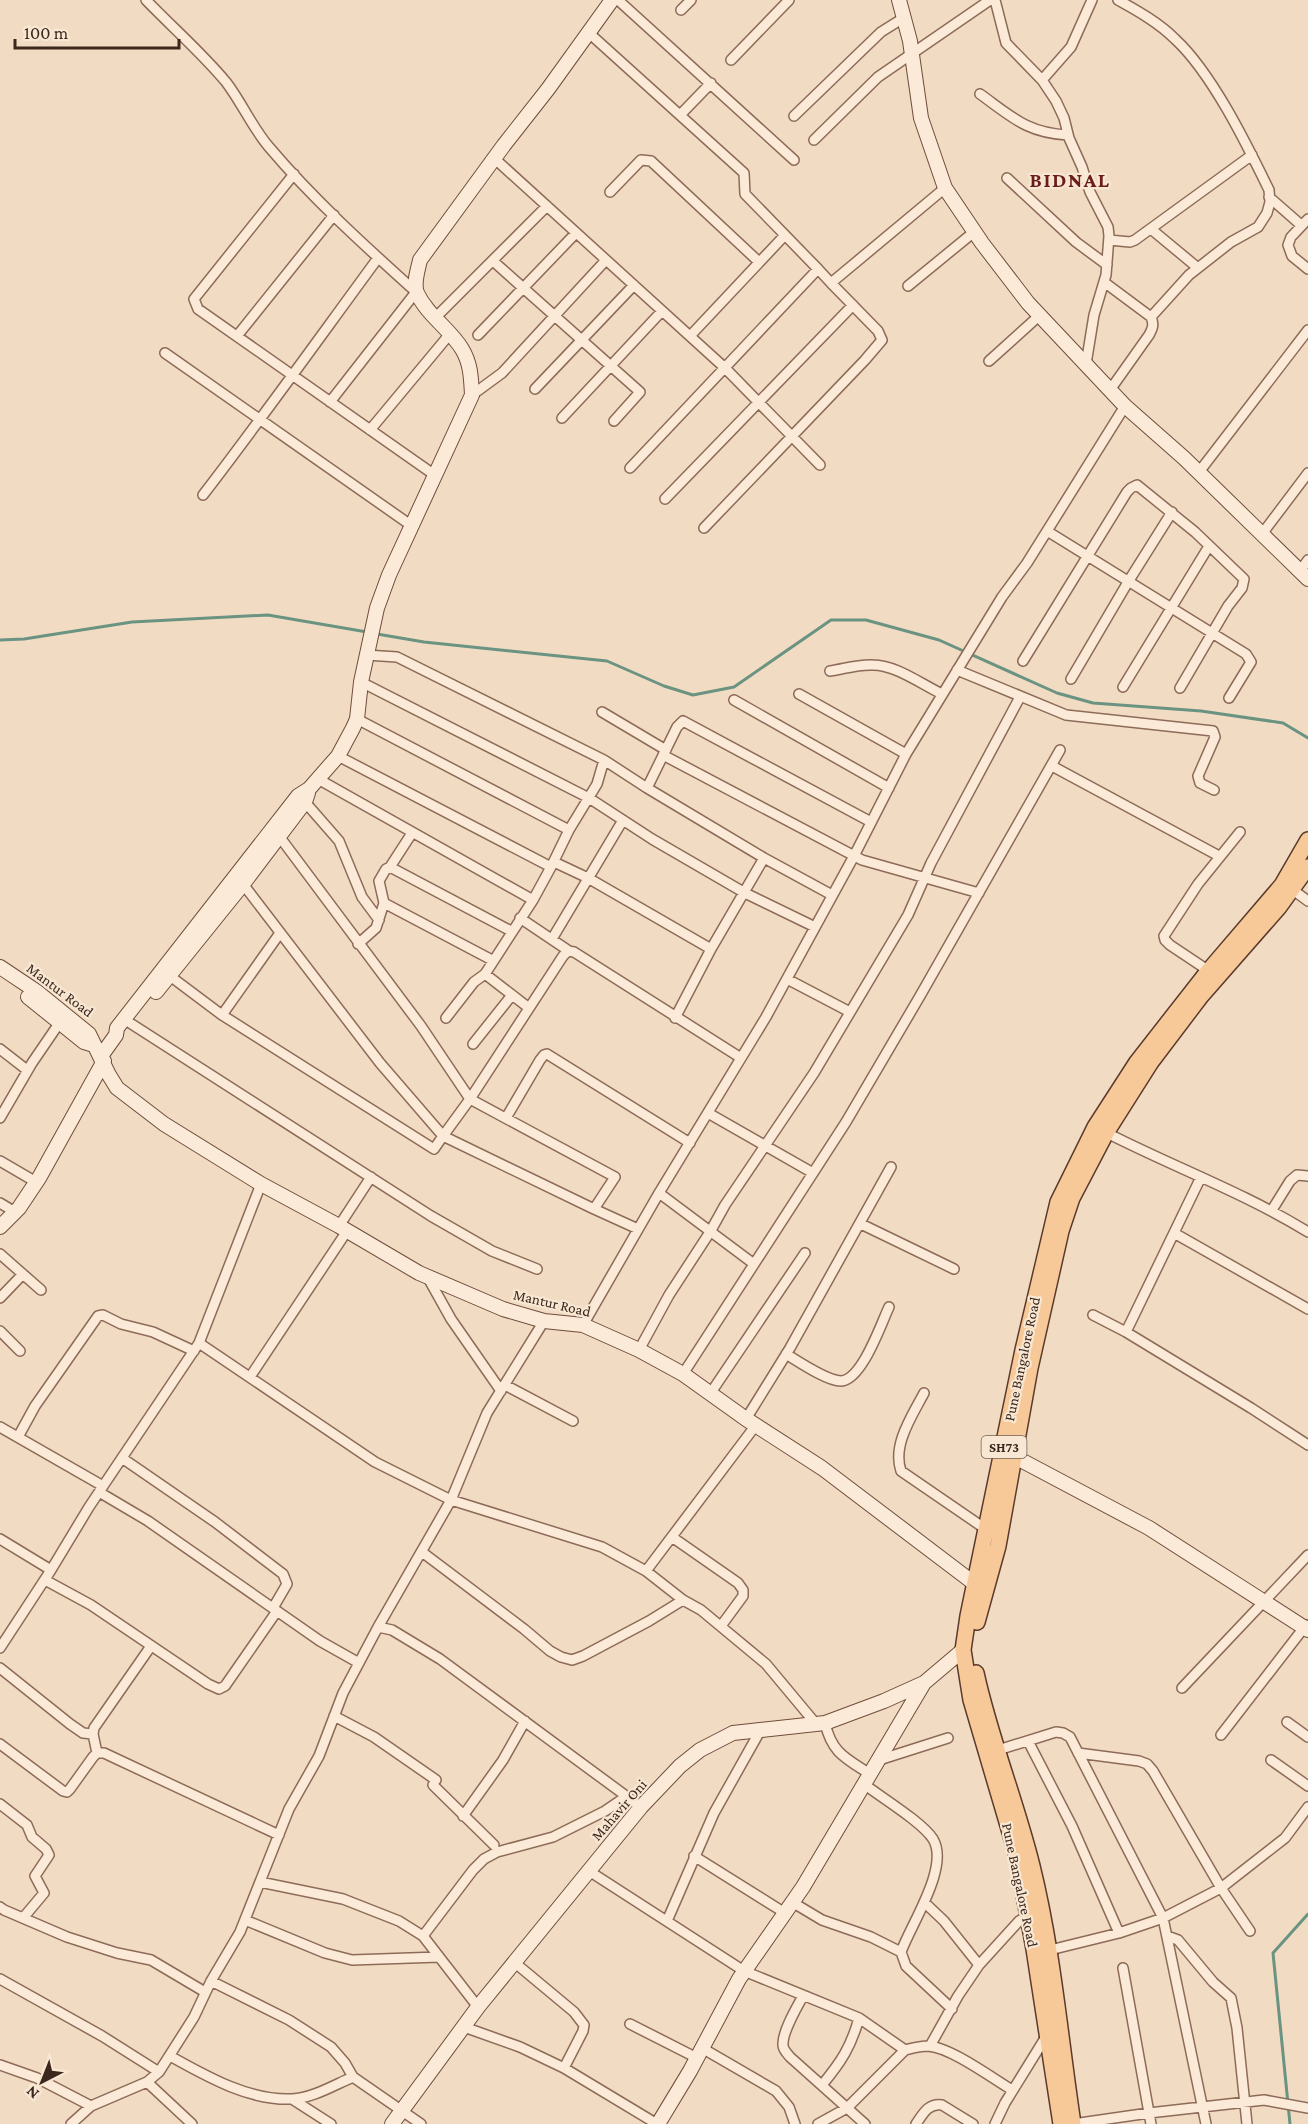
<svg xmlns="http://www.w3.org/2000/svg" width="1308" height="2124" viewBox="0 0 1308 2124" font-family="'Crimson Pro',serif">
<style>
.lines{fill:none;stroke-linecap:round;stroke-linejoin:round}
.stream{stroke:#6b9382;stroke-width:3}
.street-casing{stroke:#8d6b58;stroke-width:12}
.secondary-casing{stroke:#6f4c3b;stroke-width:16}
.primary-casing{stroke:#5b3a2d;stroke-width:18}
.street{stroke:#fbead7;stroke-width:9}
.secondary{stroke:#fbead7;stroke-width:14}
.primary{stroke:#f7c998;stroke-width:15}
.labels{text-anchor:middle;stroke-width:4.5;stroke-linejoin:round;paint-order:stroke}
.shield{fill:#f8e7d3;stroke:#746154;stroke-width:1.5}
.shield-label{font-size:14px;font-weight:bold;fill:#3c271d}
.street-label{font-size:15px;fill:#3c271d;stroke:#f8e7d3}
.district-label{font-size:21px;font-weight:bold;letter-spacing:1.5px;fill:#6c1c19;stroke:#f8e7d3}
</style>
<rect width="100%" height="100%" fill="#f1dcc3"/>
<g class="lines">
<!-- stream -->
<path class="stream" d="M 377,634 L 424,642 L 607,661 L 664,686 L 693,695 L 734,687 L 831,620 L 866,620 L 939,640 L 1057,693 L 1093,703 L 1201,711 L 1283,723 L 1308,738
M 0,640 L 24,639 L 132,622 L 268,615 L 367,632
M 1290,2124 L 1273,1953 L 1308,1914"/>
<defs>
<path id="street" d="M 146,0 C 172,27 202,53 226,82 C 242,103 252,127 269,147 C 313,199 365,246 416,292 L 330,402
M 618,0 L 794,160
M 995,0 L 1006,43 L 1042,80 L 1056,101 L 1064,118 L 1069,138 L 1082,167 L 1090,192 L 1108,227 L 1109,236 L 1106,275 L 1094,315 L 1086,364
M 1118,0 C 1138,11 1159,23 1175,39 C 1212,73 1247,145 1269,190 L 1270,202 L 1267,213 L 1258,227 L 1231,242 L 1189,275 L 1151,317
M 681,10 L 691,0
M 589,33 L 744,173 L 745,194 L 818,269
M 731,60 L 789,0
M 1042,80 L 1071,47 L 1092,0
M 980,94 C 1012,117 1027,133 1068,135
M 681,114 L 711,83
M 794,116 L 881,32 L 905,17
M 814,140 L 878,77 L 990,0
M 494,158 L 725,368 L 820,465
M 294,174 L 194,299 L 198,309 L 436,476
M 1007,178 L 1076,242 L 1107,265
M 610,192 L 641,160 L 651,161 L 759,262
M 1269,197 L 1301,225
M 1308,219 L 1291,237 L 1288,245 L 1292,256 L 1308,269
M 1151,229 L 1198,268
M 1109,240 L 1130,242 L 1135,240 L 1252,155
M 493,261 L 640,392 L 614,421
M 1104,282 L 1151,317 C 1154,324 1153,328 1149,335 L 1110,390
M 908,286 L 974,232
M 435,318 L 547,206
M 478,335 L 576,233
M 237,336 L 334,215
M 690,336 L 785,235
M 165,353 L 412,526
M 989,361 L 1040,315
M 535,389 L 634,285
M 472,395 L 502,373 L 606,260
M 562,418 L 662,311
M 370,430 L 449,335
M 630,468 L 818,269 L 831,283 L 945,188
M 1199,472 L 1308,330
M 203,495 C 263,417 320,337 378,258
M 665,499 L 853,305
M 704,528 L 865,360 L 882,340 L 878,331 L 831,283
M 1047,531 L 1246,654 L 1251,662 L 1229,698
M 1262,534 L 1308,473
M 1300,571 L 1308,560
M 366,655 L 397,657 L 604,760 L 647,788 L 764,858 L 832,895
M 1023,661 L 1127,492 L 1131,488 L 1137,485 L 1195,532 L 1244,579 L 1242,588 L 1228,606 L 1180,688
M 957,670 L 1066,715 L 1213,731 L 1215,737 L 1198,776 L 1200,783 L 1214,790
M 830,671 C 844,669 858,664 873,665 C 896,665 921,684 942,694
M 1071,679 L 1128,582 L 1172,512
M 361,682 L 589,798 L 652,839 L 745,893 L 815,927
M 1123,687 L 1209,546
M 799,694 L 906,754
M 734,700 L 889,788
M 602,712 L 666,750
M 357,719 L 569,830
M 663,755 L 862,860 L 979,893
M 338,756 L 551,867
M 1052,766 L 1219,856
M 318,779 L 533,900
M 647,788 L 677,727 L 683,721 L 871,822
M 305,802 L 339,841 L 362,897 L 379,920
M 279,836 L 421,1026 L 470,1099 L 615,1177 L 594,1209 L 443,1136 L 470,1099 L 563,956 L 568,951 L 574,952 L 741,1058
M 554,862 L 588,878 L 711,949 L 675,1018
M 390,867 L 412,833
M 1293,890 L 1308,901
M 520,918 L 569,951
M 552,939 L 623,820
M 358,944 L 376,928 L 384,903
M 711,949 L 764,858
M 492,960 L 384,903 L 379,881 L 386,869 L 390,867 L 511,931
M 1209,971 L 1170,945 L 1165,940 L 1164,936 L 1198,884 L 1240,832
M 170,976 L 222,1015 L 434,1149 L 443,1136 L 380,1063 L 243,884
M 787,979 L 850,1012
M 529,1008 L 485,974 L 533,900 L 551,867 L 569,830 L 597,784 L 604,760
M 222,1015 L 280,933
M 446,1018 L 474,982 L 485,974
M 130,1023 L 431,1216 L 492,1251 L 537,1269
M 473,1044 L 512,995
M 0,1049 L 27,1070
M 708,1113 L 813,1173
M 0,1118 L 32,1063 L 60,1022
M 506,1118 L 540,1060 L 544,1055 L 547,1054 L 690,1143
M 1103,1131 C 1171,1166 1243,1192 1308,1232
M 0,1161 L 36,1182
M 659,1193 L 754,1264
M 0,1203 L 15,1212
M 594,1209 L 638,1229
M 1272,1210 L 1290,1181 L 1297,1175 L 1308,1176
M 861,1224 L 954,1269
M 339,1226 L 371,1177
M 1174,1233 L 1308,1309
M 0,1254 L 41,1290
M 427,1276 L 451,1319 L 501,1391
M 0,1298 L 23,1274
M 1093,1315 L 1126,1332 L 1251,1408 L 1308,1445
M 583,1325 L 659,1193 L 766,1017 L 854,856 L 906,754 L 1002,597 L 1027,563 L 1125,406
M 0,1331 L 20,1351
M 1126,1332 L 1201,1177
M 199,1343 L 375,1462 L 451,1500 L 602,1547 L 646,1571 L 683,1600 L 701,1610 L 766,1664 L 816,1724
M 639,1350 L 669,1295 L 710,1232 L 725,1205 L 814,1073 L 908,915 L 931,863 L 1020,697
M 786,1354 C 799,1362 827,1381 841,1381 C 862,1380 881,1324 889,1307
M 683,1374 L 846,1122 L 920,996 L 1060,750
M 250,1377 L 347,1231
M 505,1385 L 573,1421
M 924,1393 C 912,1416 892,1445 901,1471 L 987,1530
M 710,1394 L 805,1253
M 746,1419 L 790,1348 L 891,1167
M 0,1427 L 103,1486
M 18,1437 L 35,1406 L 98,1316 L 103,1315 L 121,1324 L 153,1332 L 194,1351
M 122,1458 L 215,1522 L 283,1574 L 287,1584 L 273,1608
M 99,1492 L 148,1521 L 320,1641 L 359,1663
M 672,1537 L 738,1583 L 743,1590 L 743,1596 L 721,1626
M 0,1539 L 51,1570
M 422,1552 L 524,1629 L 550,1651 L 561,1657 L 572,1660 L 583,1656 L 649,1621 L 683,1600
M 646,1571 L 756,1425
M 45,1580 L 91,1605 L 208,1684 L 219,1689 L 225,1686 L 277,1611
M 378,1627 L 392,1630 L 440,1659 L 641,1807
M 0,1648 L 51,1570 L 89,1507 L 199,1343 L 261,1184
M 0,1668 L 70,1724 L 83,1733 L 93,1734
M 1182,1688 L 1308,1555
M 334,1716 L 374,1737 L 436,1780
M 1287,1722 L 1308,1737
M 825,1723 C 832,1753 845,1758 870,1774
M 1221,1735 L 1306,1625
M 1028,1741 L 1072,1826 L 1119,1933
M 0,1744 L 63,1791 L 67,1792 L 70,1789 L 93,1757 L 97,1753 L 104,1753 L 279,1835
M 998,1750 L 1056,1732 L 1063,1733 L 1070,1737 L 1163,1918 L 1206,2124
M 97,1753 L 93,1734 L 94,1728 L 151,1646
M 1078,1753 L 1139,1761 L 1147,1764 L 1153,1771 L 1221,1888 L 1250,1931
M 879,1760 L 948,1738
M 1271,1760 L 1308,1786
M 864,1784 C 882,1798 922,1822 933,1839 C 950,1867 911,1924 901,1952 L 906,1966 L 952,2009
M 433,1785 L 494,1845
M 0,1804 L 27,1825 L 32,1837 L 46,1849 L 49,1855 L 35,1876 L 44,1893 L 23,1918
M 463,1816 L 503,1760 L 525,1721
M 694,1856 L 785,1913
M 589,1871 L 744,1971 L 859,2018 L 905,2050
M 260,1882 L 343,1899 L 399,1921 L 423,1936 L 478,2007
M 792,1902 L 822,1920 L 871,1937 L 901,1952
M 924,1902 L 944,1921 L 979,1965
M 0,1907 L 4,1910 L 67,1937 L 117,1953 L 151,1960 L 205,1992
M 245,1920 L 325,1953 L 352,1960 L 439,1957
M 667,1921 L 714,1813 L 760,1731
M 423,1936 L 473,1870 L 484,1859 L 497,1852 L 553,1837 L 605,1811 L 627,1796
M 1167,1936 L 1178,1940 L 1213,1982 L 1231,1998 L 1237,2028 L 1247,2124
M 1050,1950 L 1119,1933 L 1163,1918 L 1221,1888 L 1285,1838 L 1308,1807
M 514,1962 L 574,2012 L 584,2025 L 583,2031 L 564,2068
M 1123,1968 L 1151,2124
M 0,1979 L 102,2036 L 159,2072
M 211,1981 L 289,2020 L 331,2047 L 345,2063 L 353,2077 L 421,2124
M 803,1996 C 797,2007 782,2032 783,2045 C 783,2050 787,2053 790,2057 L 865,2124
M 630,2024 L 697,2058
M 464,2027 L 520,2047 L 564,2068 L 657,2124
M 930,2046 L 958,1996 L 979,1965 L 1019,1921 L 1028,1916
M 702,2048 L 776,2091 L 789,2107 L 795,2124
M 170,2056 C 206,2076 249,2101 292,2099 C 313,2098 334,2085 353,2077
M 0,2065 L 37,2078 L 91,2106
M 147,2082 L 192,2124
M 822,2085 C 841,2062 851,2047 859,2018
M 292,2099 L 331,2124
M 71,2124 L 91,2106 L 147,2082 L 159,2072 L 194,2017 L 211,1981 L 240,1932 L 289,1809 L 319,1756 L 343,1693 L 378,1627 L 451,1500 L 487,1413 L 544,1321
M 818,2124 L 847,2108 L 905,2050 C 913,2048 920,2046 928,2046 C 950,2047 992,2078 1012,2090
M 916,2124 C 923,2114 928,2103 942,2105 L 973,2124
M 995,2124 L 1005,2103 L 1047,2035
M 1073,2124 L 1149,2113 L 1264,2100 L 1308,2108"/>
<path id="secondary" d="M 899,0 L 910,41 L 921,118 L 945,188 L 982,243 L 1028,303 L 1125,406 L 1184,458 L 1308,579
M 0,967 L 36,991 L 89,1034 L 109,1075 L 117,1088 L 164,1124 L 261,1184 L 339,1226 L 419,1273 L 503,1309 L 544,1321 L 583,1325 L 639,1350 L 683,1374 L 746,1419 L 822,1468 L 975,1584
M 156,992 L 243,884 L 305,802 L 308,793
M 28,997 L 84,1042 L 94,1045
M 101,1056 L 116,1035 L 117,1028 L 298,796 L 309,789 L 338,756 L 353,728 L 357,719 L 361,682 L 377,608 L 389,575 L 472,395 C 471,378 471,364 462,349 C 450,329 427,315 417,293 C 413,283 418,270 420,260 L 504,145 L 548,89 L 612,0
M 0,1227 L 19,1208 L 39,1178 L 104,1061
M 1004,1455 L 1015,1457 L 1149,1528 L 1308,1630
M 392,2124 L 478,2007 L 641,1807 L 680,1766 L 700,1750 L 733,1733 L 825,1723 L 884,1701 L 924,1683 L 963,1650
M 658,2124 L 690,2071 L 739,1979 L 803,1887 L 924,1683"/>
<path id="primary" d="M 977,1622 L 998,1546 L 1030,1368 L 1061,1231 L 1072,1198 L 1106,1133 L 1151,1062 L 1201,996 L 1279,907 L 1308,867
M 976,1673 C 990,1738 1016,1801 1032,1866 C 1053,1951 1060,2038 1073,2124
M 1061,2124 L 1034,1949 L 1017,1856 L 971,1700 L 963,1650 L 968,1616 L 1023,1350 L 1058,1202 L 1095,1127 L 1137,1062 L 1205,975 L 1282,885 L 1308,840"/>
</defs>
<!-- street casing -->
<use href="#street" class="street-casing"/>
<!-- secondary casing -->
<use href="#secondary" class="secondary-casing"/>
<!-- primary casing -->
<use href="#primary" class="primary-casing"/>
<!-- street -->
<use href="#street" class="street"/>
<!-- secondary -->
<use href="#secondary" class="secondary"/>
<!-- primary -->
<use href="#primary" class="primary"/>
</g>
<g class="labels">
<!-- shield labels -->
<rect class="shield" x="981.5" y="1436" width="45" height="22" rx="4.5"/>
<g class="shield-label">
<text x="1004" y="1452">SH73</text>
</g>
<!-- street labels -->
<g class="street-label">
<text transform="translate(60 990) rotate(37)" y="5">Mantur Road</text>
<text transform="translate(552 1303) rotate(13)" y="5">Mantur Road</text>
<text transform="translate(1022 1359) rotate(-78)" y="5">Pune Bangalore Road</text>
<text transform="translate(619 1810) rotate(-49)" y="5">Mahavir Oni</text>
<text transform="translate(1020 1885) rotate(78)" y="5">Pune Bangalore Road</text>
</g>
<!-- district labels -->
<g class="district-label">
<text x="1070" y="187">BIDNAL</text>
</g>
</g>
<!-- north arrow -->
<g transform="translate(42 2082) rotate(222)" stroke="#f8e7d3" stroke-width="4.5" paint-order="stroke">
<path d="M0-4.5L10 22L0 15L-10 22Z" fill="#3c271d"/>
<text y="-9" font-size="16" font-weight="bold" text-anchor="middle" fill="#3c271d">N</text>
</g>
<!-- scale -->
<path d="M15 39v9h164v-9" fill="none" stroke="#3c271d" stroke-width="3"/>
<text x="24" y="39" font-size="18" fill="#3c271d" stroke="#f8e7d3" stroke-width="4.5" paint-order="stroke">100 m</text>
</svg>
